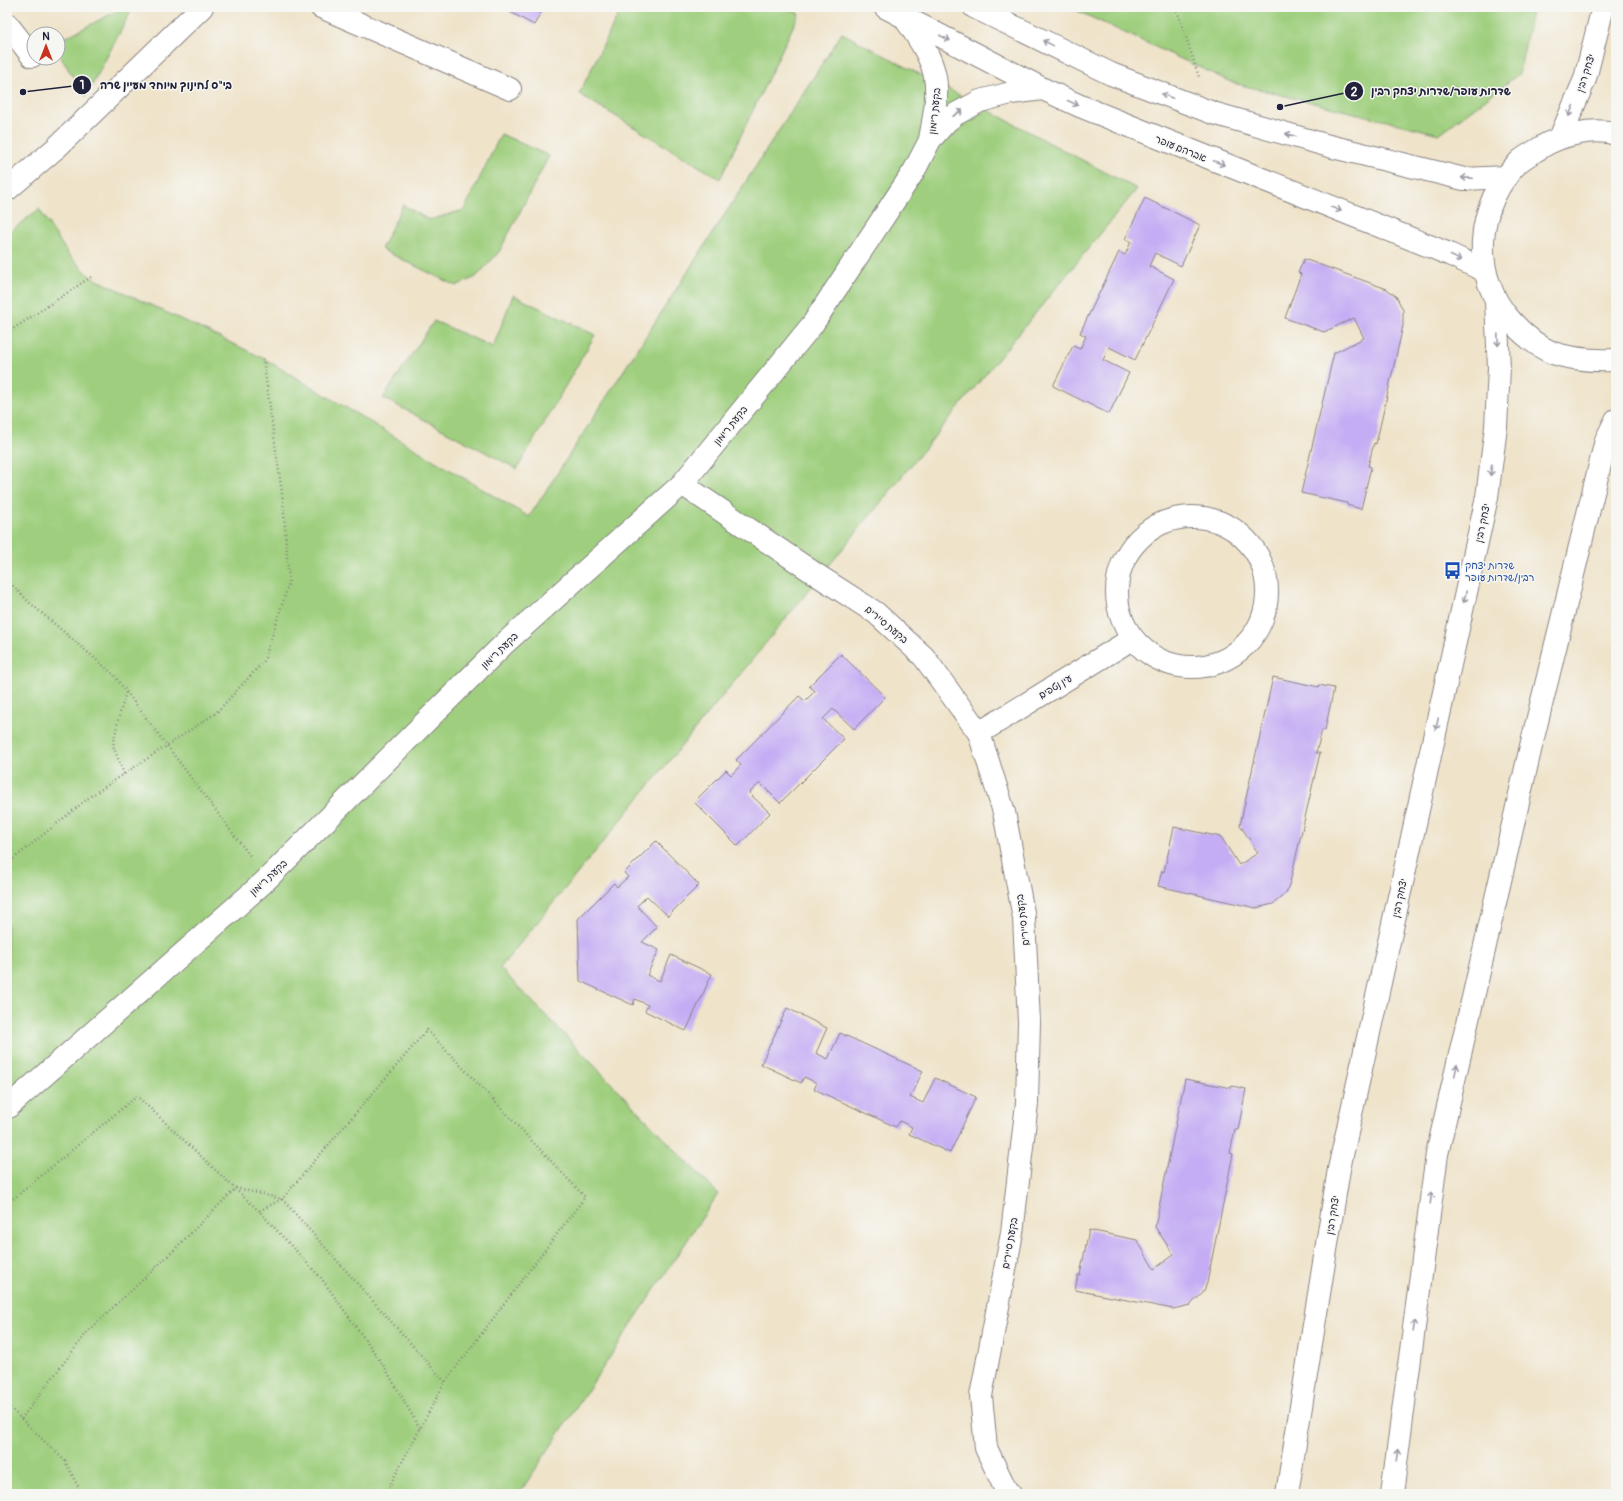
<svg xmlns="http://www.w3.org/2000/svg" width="1623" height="1501" viewBox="0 0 1623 1501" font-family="Pangolin,'Playpen Sans Hebrew',sans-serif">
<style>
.green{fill:#9fcf7e;stroke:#60785c}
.building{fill:#c4adf4}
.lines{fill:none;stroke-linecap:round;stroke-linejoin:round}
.minor-casing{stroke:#888282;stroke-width:24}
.major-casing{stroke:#888282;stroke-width:24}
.path{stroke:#888282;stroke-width:2.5;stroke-dasharray:1 3;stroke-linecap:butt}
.minor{stroke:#fff;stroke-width:22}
.major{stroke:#fff;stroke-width:22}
.oneway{stroke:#9c9ca7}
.labels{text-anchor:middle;stroke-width:3;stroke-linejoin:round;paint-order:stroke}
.street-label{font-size:10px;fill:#22223b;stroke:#f6f6f2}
.transit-label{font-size:10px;fill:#164399;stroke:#f6f6f2;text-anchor:start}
.leader{fill:none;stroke:#22223b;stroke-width:1.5}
.callout-dot{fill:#22223b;stroke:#f6f6f2;stroke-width:1.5}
.mark-label{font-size:12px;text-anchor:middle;font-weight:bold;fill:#fff}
.callout-label{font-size:11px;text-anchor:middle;font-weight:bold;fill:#22223b;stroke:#f6f6f2;stroke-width:3;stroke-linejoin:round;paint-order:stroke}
</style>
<rect width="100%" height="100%" fill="#f6f6f2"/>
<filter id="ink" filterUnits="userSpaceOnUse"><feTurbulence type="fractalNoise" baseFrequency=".025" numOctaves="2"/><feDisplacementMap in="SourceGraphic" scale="8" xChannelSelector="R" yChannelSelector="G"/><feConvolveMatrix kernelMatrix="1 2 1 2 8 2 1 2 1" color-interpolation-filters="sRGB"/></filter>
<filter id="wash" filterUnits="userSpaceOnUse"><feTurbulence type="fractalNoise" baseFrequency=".012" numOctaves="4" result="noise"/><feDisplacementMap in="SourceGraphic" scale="16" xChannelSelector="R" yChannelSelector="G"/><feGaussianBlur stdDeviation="0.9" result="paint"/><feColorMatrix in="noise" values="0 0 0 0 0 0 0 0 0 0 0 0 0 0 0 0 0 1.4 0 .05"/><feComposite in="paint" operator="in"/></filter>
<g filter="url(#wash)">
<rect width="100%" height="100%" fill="#efe3c9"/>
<!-- green -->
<path class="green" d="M 125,7 L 133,7 L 86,97 L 58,53 L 58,41 Z
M 622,7 L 786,7 L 799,14 L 720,179 L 579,94 Z
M 1069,7 L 1533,7 L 1519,74 L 1439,134 L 1233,83 Z
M 842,33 L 1137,189 L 500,968 L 718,1194 L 519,1494 L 12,1494 L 7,1489 L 7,234 L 39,209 L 68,254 L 91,277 L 263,358 L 529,517 Z
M 501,134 L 549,156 L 499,252 L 476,277 L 456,286 L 381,249 L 403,205 L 429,220 L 464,210 Z
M 513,295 L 595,335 L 517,469 L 383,398 L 434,321 L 493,347 Z"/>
<g id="blocks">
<!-- building -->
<path class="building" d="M 501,7 L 544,7 L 534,25 Z
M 1145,198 L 1200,225 L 1181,266 L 1155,253 L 1149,266 L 1174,279 L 1135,360 L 1109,347 L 1103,360 L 1129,373 L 1109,414 L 1053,386 L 1073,346 L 1080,349 L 1086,336 L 1080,333 L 1119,252 L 1125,255 L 1131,242 L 1125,239 Z
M 1304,259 L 1387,289 L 1396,296 L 1403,310 L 1403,326 L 1376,444 L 1374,443 L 1368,466 L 1371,467 L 1361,509 L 1347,505 L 1347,503 L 1301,493 L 1334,353 L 1364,338 L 1354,318 L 1324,332 L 1285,318 L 1301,274 L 1298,273 Z
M 841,654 L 885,697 L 854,729 L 833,709 L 823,719 L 844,739 L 780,803 L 760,783 L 749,793 L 770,813 L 738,846 L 694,802 L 726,770 L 731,775 L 741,765 L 736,760 L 799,696 L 805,701 L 815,691 L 809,686 Z
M 1273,677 L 1319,687 L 1319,685 L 1334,688 L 1325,730 L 1322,730 L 1316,753 L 1320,753 L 1290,882 L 1286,893 L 1273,904 L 1256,908 L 1158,886 L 1162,871 L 1164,872 L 1174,827 L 1221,837 L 1239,865 L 1258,853 L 1240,825 Z
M 656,841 L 699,885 L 668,916 L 647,896 L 637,906 L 657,927 L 642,942 L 659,950 L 647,975 L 660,981 L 671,955 L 712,974 L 686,1031 L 645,1011 L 648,1005 L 635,999 L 633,1005 L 580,981 L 578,919 L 614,883 L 617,887 L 628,877 L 624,873 Z
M 787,1008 L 827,1028 L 816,1053 L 828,1059 L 840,1033 L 923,1071 L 910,1097 L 923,1103 L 935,1078 L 976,1097 L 950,1153 L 909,1134 L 912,1127 L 900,1121 L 896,1127 L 814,1089 L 817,1083 L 804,1077 L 801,1083 L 761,1064 Z
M 1185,1079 L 1231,1088 L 1232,1086 L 1246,1089 L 1238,1130 L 1235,1130 L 1230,1153 L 1233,1154 L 1207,1283 L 1203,1293 L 1190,1305 L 1173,1309 L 1075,1290 L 1078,1275 L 1080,1275 L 1089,1230 L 1137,1240 L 1154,1269 L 1174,1255 L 1155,1227 Z"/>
</g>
</g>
<g filter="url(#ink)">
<use href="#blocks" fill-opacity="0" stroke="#888282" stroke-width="1"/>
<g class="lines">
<defs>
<path id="minor" d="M 321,7 L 510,89
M 885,7 L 1043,89 L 1080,106 L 1449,254 L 1485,271
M 974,7 L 1111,74 L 1213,113 L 1329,146 L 1464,179 L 1506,177
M 906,20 C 940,69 941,81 930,139
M 7,24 L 32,56
M 7,190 L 56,148 L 202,7
M 682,484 L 814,573 L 876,613 L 924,657 L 979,733 L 1004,812 L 1024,918 L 1029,1022 L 1027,1103 L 1012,1233 L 981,1396 L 986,1448 L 1006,1490 L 1010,1494
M1117 592a75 75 0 1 1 150 0a75 75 0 1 1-150 0Z
M 979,733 L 1132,639
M 7,1108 L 263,883 L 505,643 L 682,484 L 812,325 L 914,171 L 930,140 L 946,122 L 956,114 L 980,101 L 1011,93 L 1043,89"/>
<path id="major" d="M 1616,134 C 1593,127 1560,135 1540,148 C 1534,152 1526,156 1520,161 C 1474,204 1470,277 1512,322 C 1523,334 1538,347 1553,353 C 1574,360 1594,361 1616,360
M 1560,138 L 1585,79 L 1603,7
M 1287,1494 L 1339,1169 L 1487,497 L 1496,427 L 1499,368 L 1496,301
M 1392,1494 L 1437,1154 L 1532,742 L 1606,440 L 1616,420"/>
</defs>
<!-- minor casing -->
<use href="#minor" class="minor-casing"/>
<!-- major casing -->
<use href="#major" class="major-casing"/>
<!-- path -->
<path class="path" d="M 1176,7 L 1199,77
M 7,333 L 91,277
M 7,580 L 30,603 L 113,674 L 250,856
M 124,774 L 113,746 L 118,720 L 126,692
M 7,864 L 91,796 L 216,713 L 264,661 L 289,583 L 283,500 L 263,358
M 7,1204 L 137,1096 L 259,1211
M 7,1405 L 65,1461 L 82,1494
M 21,1419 L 88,1331 L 168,1256 L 236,1188 L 282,1199 L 445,1382
M 385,1494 L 445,1382 L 585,1197 L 427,1030 L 282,1199 L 259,1211 L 321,1278 L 384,1366 L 420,1429"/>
<!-- minor -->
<use href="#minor" class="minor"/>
<!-- major -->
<use href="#major" class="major"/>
</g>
<!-- one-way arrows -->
<defs><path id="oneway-shaft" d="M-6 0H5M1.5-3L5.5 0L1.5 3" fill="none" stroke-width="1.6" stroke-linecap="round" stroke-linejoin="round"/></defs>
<g class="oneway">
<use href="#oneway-shaft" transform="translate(945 38) rotate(28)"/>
<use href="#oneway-shaft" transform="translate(1048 43) rotate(-154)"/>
<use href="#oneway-shaft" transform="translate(1167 96) rotate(-159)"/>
<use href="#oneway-shaft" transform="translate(1073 103) rotate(25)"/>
<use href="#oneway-shaft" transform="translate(1571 111) rotate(113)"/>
<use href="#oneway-shaft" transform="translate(958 113) rotate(-33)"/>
<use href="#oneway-shaft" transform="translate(1291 135) rotate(-164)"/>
<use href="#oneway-shaft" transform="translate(1219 163) rotate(21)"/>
<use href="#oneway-shaft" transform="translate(1467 178) rotate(-178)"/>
<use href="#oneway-shaft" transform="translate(1336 209) rotate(22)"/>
<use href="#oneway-shaft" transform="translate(1456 258) rotate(25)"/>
<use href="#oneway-shaft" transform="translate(1498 340) rotate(88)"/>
<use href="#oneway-shaft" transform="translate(1491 470) rotate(97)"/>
<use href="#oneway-shaft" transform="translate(1465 597) rotate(102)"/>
<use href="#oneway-shaft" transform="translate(1437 724) rotate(102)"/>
<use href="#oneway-shaft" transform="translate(1456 1070) rotate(-77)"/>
<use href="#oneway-shaft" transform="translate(1431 1198) rotate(-82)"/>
<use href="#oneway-shaft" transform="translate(1414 1326) rotate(-82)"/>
<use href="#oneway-shaft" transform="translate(1397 1455) rotate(-82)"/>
</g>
</g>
<!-- icons -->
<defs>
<symbol id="bus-bare" viewBox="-9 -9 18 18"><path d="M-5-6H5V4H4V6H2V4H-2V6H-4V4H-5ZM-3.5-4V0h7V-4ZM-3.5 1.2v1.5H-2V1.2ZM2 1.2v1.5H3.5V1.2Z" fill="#1a4fb4" stroke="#f6f6f2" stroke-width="2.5" paint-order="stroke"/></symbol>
</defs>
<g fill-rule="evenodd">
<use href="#bus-bare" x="1440" y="558" width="25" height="25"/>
</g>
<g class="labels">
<!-- street labels -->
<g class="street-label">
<text transform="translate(1585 73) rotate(-72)" y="4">יצחק רבין</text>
<text transform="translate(934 111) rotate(-84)" y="4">בקעת רימון</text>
<text transform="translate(1181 148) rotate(22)" y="4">אברהם עופר</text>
<text transform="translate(730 425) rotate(-51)" y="4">בקעת רימון</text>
<text transform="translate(1482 523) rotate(-78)" y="4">יצחק רבין</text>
<text transform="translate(887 624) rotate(40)" y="4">בקעת סיירים</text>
<text transform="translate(499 650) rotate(-44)" y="4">בקעת רימון</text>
<text transform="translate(1055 686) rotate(-31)" y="4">עין נטפים</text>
<text transform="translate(268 877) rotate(-43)" y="4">בקעת רימון</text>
<text transform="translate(1399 898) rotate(-78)" y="4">יצחק רבין</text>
<text transform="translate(1022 920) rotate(-97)" y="4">בקעת סיירים</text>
<text transform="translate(1332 1215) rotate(-81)" y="4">יצחק רבין</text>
<text transform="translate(1009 1243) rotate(-80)" y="4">בקעת סיירים</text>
</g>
<!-- transit labels -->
<g class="transit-label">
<text x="1465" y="569">שדרות יצחק<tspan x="1465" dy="12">רבין/שדרות עופר</tspan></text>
</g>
</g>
<!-- callouts -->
<path class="leader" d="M23 92L82 85M1280 107L1354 91"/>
<g class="callout-dot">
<circle cx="23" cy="92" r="4"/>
<circle cx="1280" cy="107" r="4"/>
<circle cx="82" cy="85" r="10"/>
<circle cx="1354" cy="91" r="10"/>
</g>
<g class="mark-label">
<text x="82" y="89">1</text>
<text x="1354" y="96">2</text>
</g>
<g class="callout-label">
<text x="166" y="89">בי"ס לחינוך מיוחד מעיין שרה</text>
<text x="1441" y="95">שדרות עופר/שדרות יצחק רבין</text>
</g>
<!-- margin -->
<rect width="1623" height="1501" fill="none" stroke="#f6f6f2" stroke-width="24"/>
<!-- north arrow -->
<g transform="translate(46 46)"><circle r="19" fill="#f6f6f2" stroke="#a1a1a9"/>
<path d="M0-3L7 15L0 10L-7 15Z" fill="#c8321e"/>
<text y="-6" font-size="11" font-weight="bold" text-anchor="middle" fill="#22223b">N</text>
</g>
</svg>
